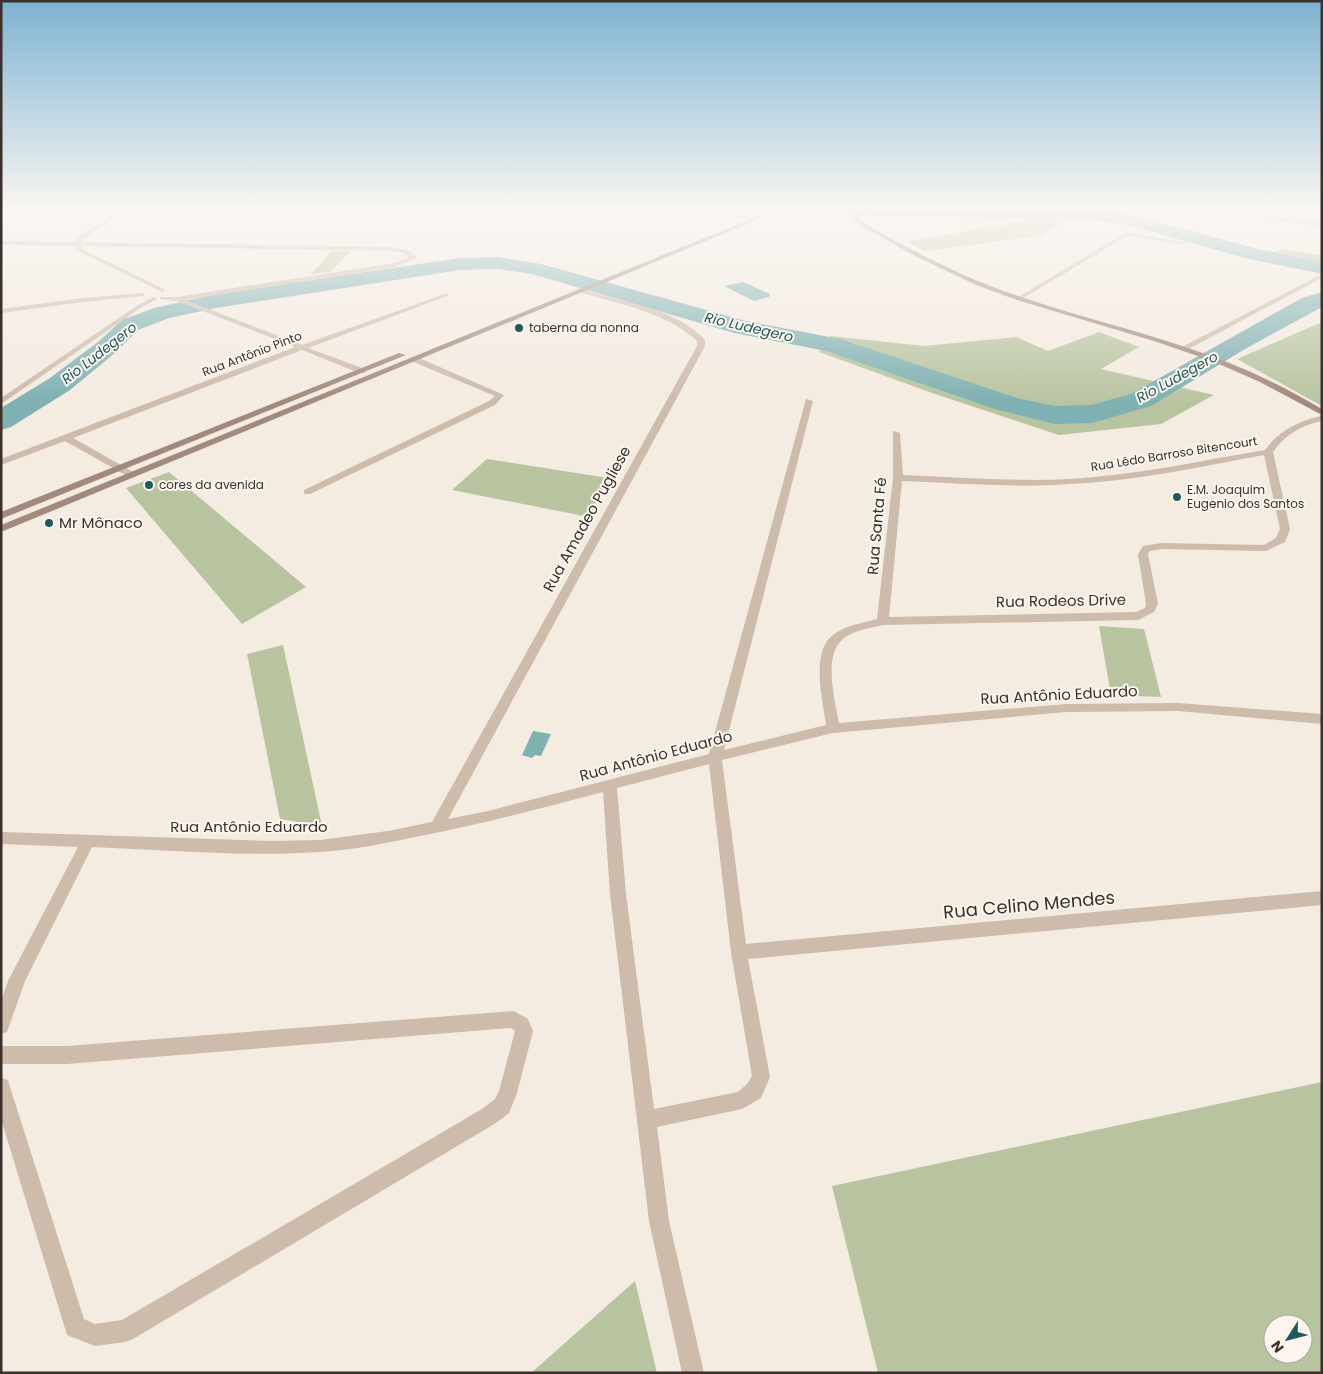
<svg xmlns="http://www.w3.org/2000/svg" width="1323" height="1374" viewBox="0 0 1323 1374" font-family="Poppins,sans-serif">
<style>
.green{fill:#b8c4a0;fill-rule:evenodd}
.water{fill:#7fb0b2}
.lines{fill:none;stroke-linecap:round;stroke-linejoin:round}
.river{fill:#7fb0b2;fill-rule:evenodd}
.street{fill:#cdbbac;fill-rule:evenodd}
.secondary{fill:#a18a7d;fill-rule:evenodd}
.poi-dot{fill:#1f5a5e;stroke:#fbf5ee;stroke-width:2}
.labels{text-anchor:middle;stroke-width:4;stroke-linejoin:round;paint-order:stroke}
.far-poi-label{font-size:12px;fill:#3b302b;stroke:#fbf5ee;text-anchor:start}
.far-street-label{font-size:12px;fill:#3b302b;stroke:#fbf5ee}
.far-water-label{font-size:14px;font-style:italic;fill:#1f5a5e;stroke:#fbf5ee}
.street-label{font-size:15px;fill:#3b302b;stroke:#fbf5ee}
.poi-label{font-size:15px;fill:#3b302b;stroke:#fbf5ee;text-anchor:start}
.near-street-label{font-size:18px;fill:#3b302b;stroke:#fbf5ee}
</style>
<rect width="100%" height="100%" fill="#f4ebe1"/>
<!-- green -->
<path class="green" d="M 1032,219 L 1064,220 L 1044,235 L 925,251 L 906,242 Z
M 1281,249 L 1322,255 L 1322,265 L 1272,254 Z
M 332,251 L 351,251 L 330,272 L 311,274 Z
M 1322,322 L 1322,406 L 1237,359 Z
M 1099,332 L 1139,347 L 1101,369 L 1214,395 L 1161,424 L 1059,435 L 932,393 L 819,352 L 830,336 L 924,346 L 1016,337 L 1048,351 Z
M 487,459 L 608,478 L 589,517 L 452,490 Z
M 169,472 L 306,587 L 242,624 L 126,488 Z
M 1099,626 L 1144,629 L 1161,697 L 1111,695 Z
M 283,645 L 322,826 L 280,819 L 247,654 Z
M 1322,1082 L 1322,1373 L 878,1373 L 832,1186 ZM 1273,1324 L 1303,1324 L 1303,1354 L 1273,1354 Z
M 635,1281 L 657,1373 L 531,1373 Z"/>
<!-- water -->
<path class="water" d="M 743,282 L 770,294 L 769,297 L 754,301 L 724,286 Z
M 533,731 L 551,734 L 541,756 L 535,755 L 532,758 L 522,755 Z"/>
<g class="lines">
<!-- river -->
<path class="river" d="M 843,210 L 1100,210 L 1125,213 L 1254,248 L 1322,262 L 1322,274 L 1245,258 L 1124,224 L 1087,220 L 852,215 L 846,214 Z
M 498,257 L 541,264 L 746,321 L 840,339 L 1017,398 L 1054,406 L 1091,405 L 1131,394 L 1302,298 L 1322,292 L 1322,307 L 1245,349 L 1151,406 L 1092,423 L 1054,424 L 998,410 L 826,351 L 734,333 L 532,274 L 498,269 L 460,270 L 216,308 L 169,318 L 138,330 L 116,352 L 70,390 L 11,427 L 1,430 L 1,408 L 50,378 L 98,342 L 122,320 L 154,308 L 216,294 L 460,258 Z"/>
<!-- street -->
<path class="street" d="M 120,210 L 127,210 L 80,242 L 388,247 L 407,250 L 416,256 L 416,258 L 395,267 L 185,300 L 302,345 L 445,294 L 450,295 L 308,348 L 365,369 L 365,373 L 359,373 L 302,350 L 73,438 L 135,473 L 135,477 L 129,477 L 65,441 L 1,465 L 1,459 L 295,347 L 177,301 L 160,299 L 160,297 L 177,297 L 394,263 L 410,257 L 401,252 L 388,251 L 81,246 L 84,250 L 164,289 L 164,291 L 162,292 L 80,252 L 74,246 L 1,245 L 1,241 L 74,242 L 80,236 Z
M 417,210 L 751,214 L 754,216 L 751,218 Z
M 1208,210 L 1225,210 L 1322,223 L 1322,227 Z
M 1126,232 L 1187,243 L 1184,245 L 1127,236 L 1020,300 L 1015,299 Z
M 1318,276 L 1321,278 L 1320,279 L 1185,351 L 1178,349 Z
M 579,290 C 587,289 597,294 605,296 C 638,305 681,313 705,340 L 705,346 L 448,819 L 488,811 L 709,754 L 806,399 L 813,401 L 724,750 L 826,725 C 823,701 810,652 833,635 C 846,625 863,623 877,619 L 893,478 L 893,431 L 900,433 L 903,475 C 958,477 1014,482 1070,479 C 1136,475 1200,461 1265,450 C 1280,430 1298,421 1322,416 L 1322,421 C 1301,425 1285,435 1273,452 L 1290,529 L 1285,542 L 1266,551 L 1162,549 L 1150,551 L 1148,554 L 1158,604 L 1154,612 L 1138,620 L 883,625 C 870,628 849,631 840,642 C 824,660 835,701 839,723 L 1067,704 L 1178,703 L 1322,714 L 1322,724 L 1178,711 L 1067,712 L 833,733 L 722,760 L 746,944 L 1322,891 L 1322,905 L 748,959 L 770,1077 L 761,1098 L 742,1109 L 657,1127 L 669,1221 L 704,1373 L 682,1373 L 649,1221 L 610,894 L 603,792 C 542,808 482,824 420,836 C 387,843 353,850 319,852 C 245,857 167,850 92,847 L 25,981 L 7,1032 L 1,1034 L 1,1000 L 9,979 L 78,847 L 1,844 L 1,832 L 271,841 L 320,840 L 388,831 L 432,822 L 697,346 L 697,341 C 666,312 619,304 579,292 ZM 1264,455 L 1280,529 L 1276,538 L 1264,545 L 1162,543 L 1143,546 L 1138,554 L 1146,604 L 1145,608 L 1136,612 L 889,617 L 902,481 C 958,483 1014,488 1069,484 C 1135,481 1199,467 1264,455 ZM 709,764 L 731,952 L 752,1076 L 747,1084 L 738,1092 L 654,1109 L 626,894 L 617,788 Z
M 142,293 L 144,294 L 144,296 L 83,302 L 1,313 L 1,309 L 83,298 Z
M 154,297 L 157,299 L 156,300 L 142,307 L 1,404 L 1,398 L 138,305 Z
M 411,357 L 417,357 L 504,395 L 495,405 L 310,494 L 304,494 L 304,490 L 489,401 L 495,396 L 411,361 Z
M 514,1011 L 528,1019 L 533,1031 L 517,1093 L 509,1113 L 496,1123 L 133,1339 L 125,1342 L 95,1346 L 67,1335 L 1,1119 L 1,1078 L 8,1080 L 10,1087 L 84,1319 L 95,1324 L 122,1320 L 482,1109 L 495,1099 L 499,1091 L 515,1031 L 511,1028 L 67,1064 L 1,1064 L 1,1046 L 67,1046 Z"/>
<!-- secondary -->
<path class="secondary" d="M 773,210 L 781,210 L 1,532 L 1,525 Z
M 855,210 L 861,210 L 859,219 L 864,223 C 914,252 966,279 1021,297 C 1076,316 1133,329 1188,348 C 1235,363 1280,384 1322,409 L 1322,415 L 1260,382 L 1212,361 L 1157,342 L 1017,300 L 976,285 L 917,257 L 860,225 L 853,219 Z
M 399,353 L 406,355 L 1,519 L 1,512 Z"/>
</g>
<!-- sky -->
<linearGradient id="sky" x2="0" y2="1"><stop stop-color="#7eb2d2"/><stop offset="0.52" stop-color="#faf6f2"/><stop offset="1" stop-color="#faf6f2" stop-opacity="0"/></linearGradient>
<rect width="1323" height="403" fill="url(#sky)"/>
<!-- markers -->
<g class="poi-dot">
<circle cx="519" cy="328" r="5"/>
<circle cx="149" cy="485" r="5"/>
<circle cx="1177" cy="497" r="5"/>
<circle cx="49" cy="523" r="5"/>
</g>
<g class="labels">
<!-- far-poi labels -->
<g class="far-poi-label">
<text x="529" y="332">taberna da nonna</text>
<text x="159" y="489">cores da avenida</text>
<text x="1187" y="494">E.M. Joaquim<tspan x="1187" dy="14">Eugenio dos Santos</tspan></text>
</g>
<!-- far-street labels -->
<g class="far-street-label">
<text transform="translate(252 354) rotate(-21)" y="4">Rua Antônio Pinto</text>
<text transform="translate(1174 454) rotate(-9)" y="4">Rua Lêdo Barroso Bitencourt</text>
</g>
<!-- far-water labels -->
<g class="far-water-label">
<text transform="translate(749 327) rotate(13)" y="5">Rio Ludegero</text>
<text transform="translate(99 353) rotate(-38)" y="5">Rio Ludegero</text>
<text transform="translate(1177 377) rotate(-29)" y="5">Rio Ludegero</text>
</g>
<!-- street labels -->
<g class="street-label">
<text transform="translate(587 519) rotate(-61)" y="5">Rua Amadeo Pugliese</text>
<text transform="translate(877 526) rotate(-85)" y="5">Rua Santa Fé</text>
<text transform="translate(1061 601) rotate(-1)" y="5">Rua Rodeos Drive</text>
<text transform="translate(1059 695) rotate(-3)" y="5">Rua Antônio Eduardo</text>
<text transform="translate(656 756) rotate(-15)" y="5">Rua Antônio Eduardo</text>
<text x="249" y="832">Rua Antônio Eduardo</text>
</g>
<!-- poi labels -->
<g class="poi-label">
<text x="59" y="528">Mr Mônaco</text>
</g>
<!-- near-street labels -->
<g class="near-street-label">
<text transform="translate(1029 905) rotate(-5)" y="6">Rua Celino Mendes</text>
</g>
</g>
<!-- border -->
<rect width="1323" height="1374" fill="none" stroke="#3b302b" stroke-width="5"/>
<!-- north arrow -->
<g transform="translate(1288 1339) rotate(234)"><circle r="24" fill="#fbf5ee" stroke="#aea6a0"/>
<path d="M0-4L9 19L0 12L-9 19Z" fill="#1f5a5e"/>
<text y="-8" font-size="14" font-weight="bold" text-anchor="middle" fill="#3b302b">N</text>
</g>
</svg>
